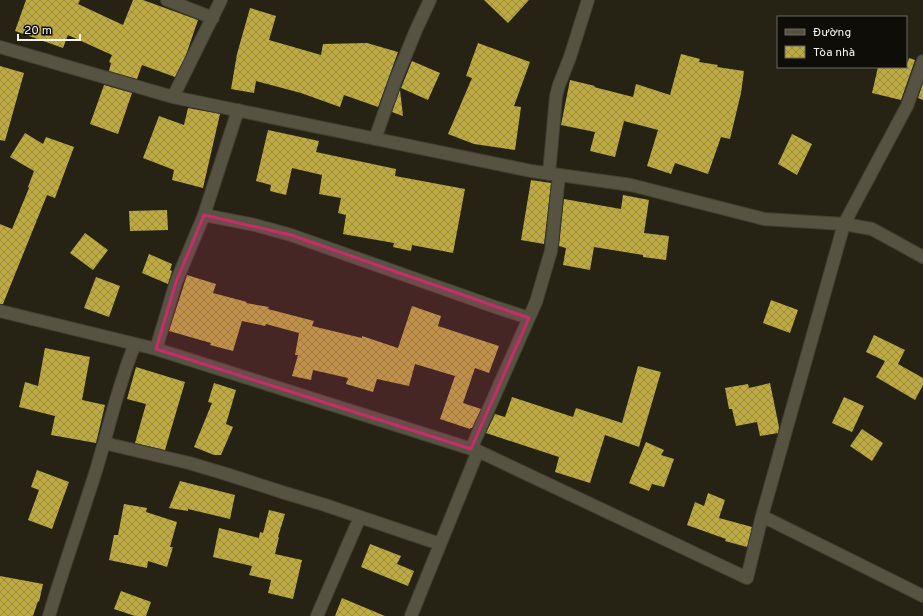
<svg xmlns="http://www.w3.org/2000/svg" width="923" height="616" viewBox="0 0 923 616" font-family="Overpass,sans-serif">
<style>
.building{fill:url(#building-cross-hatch)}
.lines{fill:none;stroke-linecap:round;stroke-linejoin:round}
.street-casing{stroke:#424035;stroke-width:14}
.street{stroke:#565343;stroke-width:12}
.marked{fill:#c72e69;fill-opacity:0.2;stroke:#c72e69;stroke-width:3;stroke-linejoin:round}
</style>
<defs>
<pattern id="building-cross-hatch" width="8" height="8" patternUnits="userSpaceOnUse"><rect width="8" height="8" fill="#bdaa41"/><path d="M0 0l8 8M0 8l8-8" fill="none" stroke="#9a8d42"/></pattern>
</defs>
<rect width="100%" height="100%" fill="#262315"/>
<!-- building -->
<path class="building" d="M 26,0 L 80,0 L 78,4 L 123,25 L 133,0 L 143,0 L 198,20 L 186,55 L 175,77 L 142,65 L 137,79 L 109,71 L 111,63 L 109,62 L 112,55 L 68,35 L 63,48 L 15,31 Z
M 484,0 L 529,0 L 508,23 Z
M 250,8 L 276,16 L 269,40 L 321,55 L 323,44 L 367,43 L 398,52 L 378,107 L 344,95 L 340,107 L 301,93 L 256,81 L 254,93 L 231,89 L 237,54 Z
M 478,43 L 530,62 L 514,106 L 521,107 L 515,150 L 474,144 L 448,134 L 472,78 L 466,76 Z
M 681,54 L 700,59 L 699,62 L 718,65 L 717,67 L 744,71 L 741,93 L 730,139 L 721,137 L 708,174 L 675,163 L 671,174 L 647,166 L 658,130 L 624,121 L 615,157 L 590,151 L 595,132 L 561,125 L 570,80 L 595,86 L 594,87 L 633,97 L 636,84 L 670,95 Z
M 909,58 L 915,60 L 901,100 L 872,93 L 878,67 L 906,67 Z
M 412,61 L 440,73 L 428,100 L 401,88 Z
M 0,66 L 24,73 L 5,141 L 0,140 Z
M 923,83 L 923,100 L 918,98 Z
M 104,85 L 132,93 L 118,134 L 90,124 Z
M 400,90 L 403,116 L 392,112 Z
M 188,108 L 220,114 L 203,188 L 172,180 L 174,170 L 143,158 L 159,116 L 184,125 Z
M 268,130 L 319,141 L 316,152 L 396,169 L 395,176 L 465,189 L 453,253 L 412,245 L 411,251 L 393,247 L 394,243 L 343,234 L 346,215 L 338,213 L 341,198 L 319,194 L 322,175 L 292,168 L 286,195 L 270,191 L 271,185 L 256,181 Z
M 25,133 L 43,144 L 46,137 L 74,147 L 55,198 L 47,195 L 3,304 L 0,304 L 0,224 L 12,229 L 29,188 L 28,187 L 34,171 L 10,157 Z
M 792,134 L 812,144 L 797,175 L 778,164 Z
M 531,180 L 551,183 L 544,244 L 521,240 Z
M 623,195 L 649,200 L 644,233 L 669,236 L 666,260 L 643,257 L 643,255 L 594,247 L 590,270 L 563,265 L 566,248 L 559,246 L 564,199 L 621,209 Z
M 167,210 L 168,230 L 130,231 L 129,211 Z
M 85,233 L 108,250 L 93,270 L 70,253 Z
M 149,254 L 172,264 L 170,270 L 172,271 L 168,284 L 142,273 Z
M 187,275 L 216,284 L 213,293 L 247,302 L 246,303 L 269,307 L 268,309 L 314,321 L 312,326 L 362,338 L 362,336 L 398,348 L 412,306 L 441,316 L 438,326 L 499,346 L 489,373 L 475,368 L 463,403 L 481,409 L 472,428 L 470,428 L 470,429 L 440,419 L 455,376 L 415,364 L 409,386 L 377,379 L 373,392 L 346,384 L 348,378 L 313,370 L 311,380 L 292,376 L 298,355 L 295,355 L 299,333 L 266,324 L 265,326 L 242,321 L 233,351 L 210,345 L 211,343 L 169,331 Z
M 96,277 L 120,286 L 109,317 L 84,308 Z
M 771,300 L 798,310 L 790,333 L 763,323 Z
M 874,335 L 905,350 L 898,364 L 923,378 L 923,385 L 915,400 L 876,377 L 885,361 L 866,352 Z
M 45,348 L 90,357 L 82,400 L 105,405 L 96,443 L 51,435 L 55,416 L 19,407 L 25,382 L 38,386 Z
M 638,366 L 661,372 L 639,447 L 605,435 L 590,483 L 555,472 L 559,457 L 486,433 L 495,414 L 505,417 L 512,397 L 573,417 L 576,408 L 622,423 Z
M 136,367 L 185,382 L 165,450 L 135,443 L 146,404 L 127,399 Z
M 214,383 L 236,390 L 226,424 L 233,427 L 221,455 L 214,455 L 194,447 L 212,403 L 208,402 Z
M 770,383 L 779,427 L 778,433 L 760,436 L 757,422 L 736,426 L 732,409 L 729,409 L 725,388 L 748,384 L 749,388 Z
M 844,397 L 864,406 L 852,432 L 832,423 Z
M 862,429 L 883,443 L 872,461 L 850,446 Z
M 646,442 L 664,450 L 661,455 L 674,459 L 664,487 L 652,484 L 649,491 L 629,483 Z
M 37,470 L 69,482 L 52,529 L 28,520 L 39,490 L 31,487 Z
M 180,481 L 235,495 L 230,519 L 188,509 L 188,511 L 169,508 Z
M 708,493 L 725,500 L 719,518 L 752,527 L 747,547 L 725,541 L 726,539 L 687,525 L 695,502 L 704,506 Z
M 124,504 L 147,508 L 146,512 L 177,522 L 170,547 L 173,547 L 167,567 L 148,561 L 147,568 L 109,560 L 114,535 L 118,535 Z
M 269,510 L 285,514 L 278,537 L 279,537 L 275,554 L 302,560 L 293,599 L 268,593 L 271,580 L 249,575 L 252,566 L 213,557 L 219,528 L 259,538 L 260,532 L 263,533 Z
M 370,544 L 401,556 L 397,564 L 414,571 L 408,586 L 361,567 Z
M 0,576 L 43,584 L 39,602 L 38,601 L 33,616 L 0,616 Z
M 121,591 L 151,602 L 146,616 L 135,616 L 114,609 Z
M 342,598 L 385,616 L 335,616 Z"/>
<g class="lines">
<defs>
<path id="street" d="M 167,0 L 213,18
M 0,47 L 173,97 L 531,171 L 631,185 L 764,219 L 844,224 L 907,106 L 923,61
M 173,97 L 221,0
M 375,139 L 396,79 L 416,30 L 430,0
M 549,174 L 556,96 L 559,85 L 570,57 L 588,0
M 204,215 L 255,225 L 291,235 L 498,308 L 529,318
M 0,311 L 156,349 L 176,282 L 204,215 L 238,110
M 156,349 L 478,451 L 747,578 L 762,516 L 844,224 L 872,229 L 923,257
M 104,443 L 189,463 L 226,474 L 285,493 L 325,505 L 440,544
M 471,449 L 536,302 L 551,251 L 559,175
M 762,516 L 923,596
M 49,616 C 63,569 79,524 94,477 C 108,433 117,387 135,344
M 317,616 L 360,517
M 411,616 L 478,451"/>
</defs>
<!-- street casing -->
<use href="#street" class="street-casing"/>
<!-- street -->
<use href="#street" class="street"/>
</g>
<!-- marked area -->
<path class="marked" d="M 204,215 L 291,235 L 529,318 L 471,449 L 156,349 L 176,282 Z"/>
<!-- legend -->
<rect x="777" y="16" width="130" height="52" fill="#0e0d07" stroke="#6b6962"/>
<rect x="785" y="29" width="20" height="6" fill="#565343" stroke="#6b6962"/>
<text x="813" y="36" font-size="12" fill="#f6f4eb">Đường</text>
<rect x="785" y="46" width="20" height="12" fill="url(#building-cross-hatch)" stroke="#6b6962"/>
<text x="813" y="56" font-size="12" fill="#f6f4eb">Tòa nhà</text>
<!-- scale -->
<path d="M18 34v6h62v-6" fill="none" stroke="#f6f4eb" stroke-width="2"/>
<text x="24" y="34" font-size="12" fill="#f6f4eb" stroke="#0e0d07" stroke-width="3" paint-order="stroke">20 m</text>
</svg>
